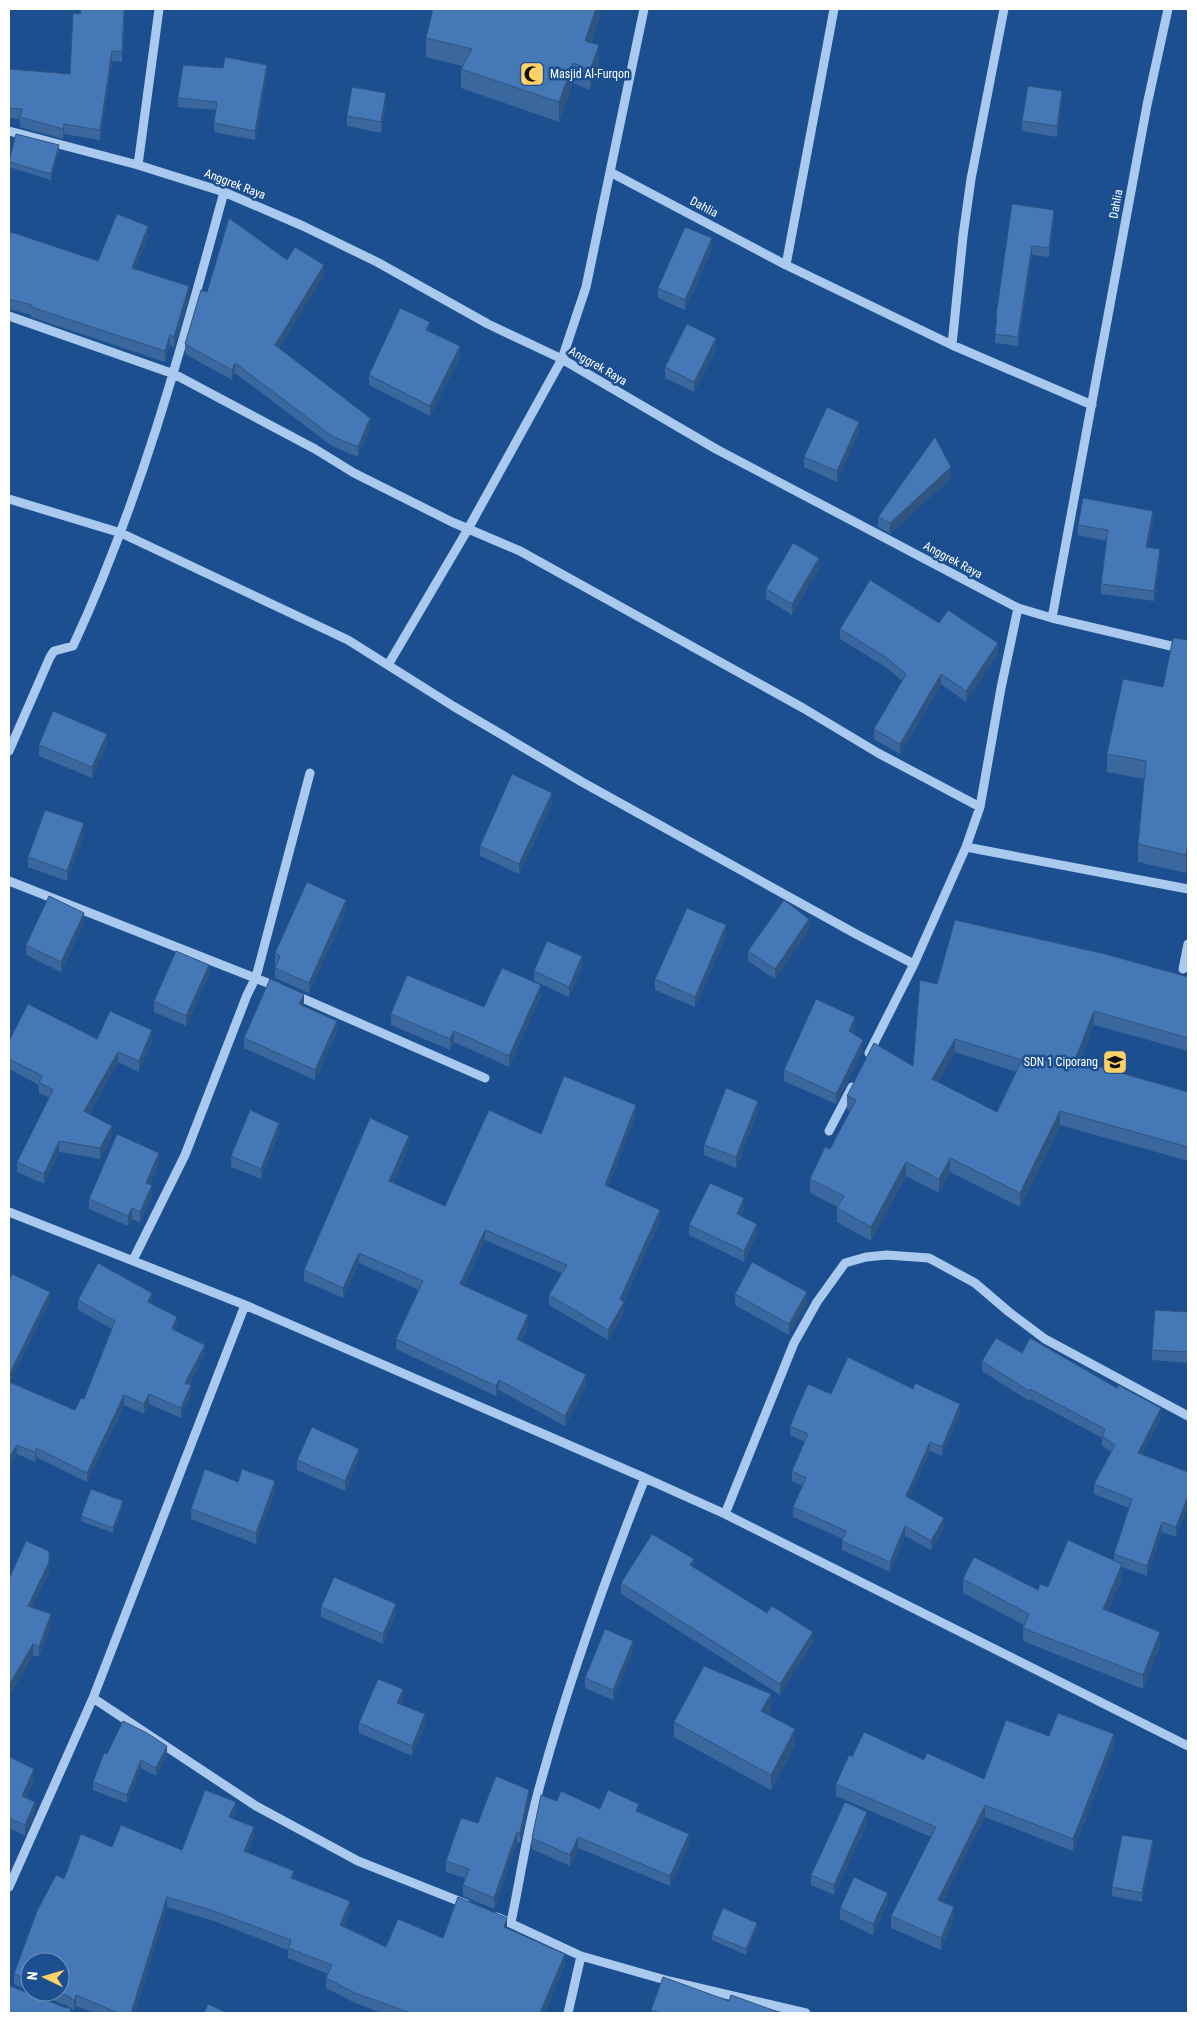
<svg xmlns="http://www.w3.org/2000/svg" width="1197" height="2022" viewBox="0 0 1197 2022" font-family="'Roboto Condensed',sans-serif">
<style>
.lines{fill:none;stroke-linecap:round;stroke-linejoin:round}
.minor{stroke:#a9c9ee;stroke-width:9}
.wall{fill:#3a679d;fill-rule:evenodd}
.shaded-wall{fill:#305480}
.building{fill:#4478b7;stroke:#305480;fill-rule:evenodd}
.labels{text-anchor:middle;stroke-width:5;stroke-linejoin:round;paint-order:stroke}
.poi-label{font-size:12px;fill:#fff;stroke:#1b4f8f;text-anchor:start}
.street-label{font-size:12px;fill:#fff;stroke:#1b4f8f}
</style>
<rect width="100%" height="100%" fill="#1b4f8f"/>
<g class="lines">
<!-- minor -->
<path class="minor" d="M 159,9 L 138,165 L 224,192 L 303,226 L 377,262 L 488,324 L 562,359 L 716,449 L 1018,608 L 1052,618 L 1188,650
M 9,131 L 138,165
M 610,172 L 786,265 L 952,345 L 1092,405
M 786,265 L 834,9
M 9,316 L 174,374 L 315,449 L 354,473 L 452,522 L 520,551 L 803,708 L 878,753 L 980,807
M 952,345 L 963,236 L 971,179 L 1004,9
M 9,499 L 121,533 L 348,640 L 453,706 L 582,782 L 856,934 L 914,964
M 1052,618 L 1147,105 L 1168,9
M 388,665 L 468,529 L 562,359 L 586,287 L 644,9
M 9,751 L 50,657 L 54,651 L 73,646 C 141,500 182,346 224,192
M 966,847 L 1188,889
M 9,881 L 278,987
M 1183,969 L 1188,944
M 295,995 L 485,1078
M 869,1053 L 914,964 L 966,847 L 980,807 L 1001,688 L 1018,608
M 829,1131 L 852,1087
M 9,1212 L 245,1305 L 645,1478 L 725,1514 L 1188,1746
M 133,1260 L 185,1155 L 247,995 L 256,977 L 310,773
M 725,1514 L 794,1343 L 817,1302 L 845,1263 L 866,1257 L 887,1255 L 929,1258 L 975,1283 L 1009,1312 L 1045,1339 L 1188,1416
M 93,1698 L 256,1806 L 358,1861 L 466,1904
M 9,1887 L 93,1698 L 245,1305
M 497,1917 L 581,1956 L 669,1981 L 806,2013
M 511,1922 C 520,1880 526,1837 537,1796 C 566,1688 604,1582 645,1478
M 568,2013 L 581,1956"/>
</g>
<!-- wall -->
<path class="wall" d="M 125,9 L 122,62 L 112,61 L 100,140 L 64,134 L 63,139 L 20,127 L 20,119 L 9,118 L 9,69 L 70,74 L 80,14 Z
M 600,9 L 600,16 L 591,43 L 599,65 L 590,90 L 573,83 L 559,122 L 461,88 L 461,69 L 462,66 L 426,57 L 426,38 Z
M 267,74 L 255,140 L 214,132 L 214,123 L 216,110 L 178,107 L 178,98 Z
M 1062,101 L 1057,137 L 1022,131 L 1022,121 Z
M 386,103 L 381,133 L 347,126 L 347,116 Z
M 59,151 L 51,180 L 9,167 L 9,159 Z
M 1012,204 L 1054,219 L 1049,257 L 1032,255 L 1018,346 L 995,343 L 996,325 L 996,316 Z
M 9,232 L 98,261 L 148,236 L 135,269 L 189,296 L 174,348 L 170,345 L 165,362 L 31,317 L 31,315 L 9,309 Z
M 712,249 L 685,310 L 658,298 L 658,288 Z
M 287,260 L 324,275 L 279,348 L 370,428 L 358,457 L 332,446 L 235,373 L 232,380 L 185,354 L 185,344 L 207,292 Z
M 430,332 L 460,357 L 430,416 L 369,385 L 369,375 Z
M 716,349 L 694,392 L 665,378 L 665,367 Z
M 859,432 L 837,482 L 804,467 L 804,457 Z
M 951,478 L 890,534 L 878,527 L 878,517 Z
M 1153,522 L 1148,547 L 1160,560 L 1154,601 L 1101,594 L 1101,584 L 1107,541 L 1078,535 L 1078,525 Z
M 819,569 L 792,615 L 766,599 L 766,589 Z
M 939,623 L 998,654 L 966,702 L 941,684 L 900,754 L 874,739 L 874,729 L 902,681 L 887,668 L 840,639 L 840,629 Z
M 1188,640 L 1186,873 L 1138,862 L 1138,844 L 1144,779 L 1107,772 L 1107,754 L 1163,687 Z
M 107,744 L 92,778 L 39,756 L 39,745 Z
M 552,803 L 519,874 L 480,856 L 480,846 Z
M 84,834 L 67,881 L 28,867 L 28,857 Z
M 346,911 L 309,993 L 275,978 L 275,968 L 276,964 L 275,964 L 275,953 Z
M 84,923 L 61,972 L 26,955 L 26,945 Z
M 809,930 L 775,979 L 748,961 L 748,951 Z
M 726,936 L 695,1007 L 655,990 L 655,979 Z
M 582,966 L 569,997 L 534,981 L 534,971 Z
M 209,975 L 186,1026 L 154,1012 L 154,1001 Z
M 1188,977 L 1188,1051 L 1094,1025 L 1080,1061 L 1188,1092 L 1188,1161 L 1060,1125 L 1020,1207 L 950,1172 L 939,1193 L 906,1176 L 871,1241 L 837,1222 L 837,1208 L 838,1207 L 810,1193 L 810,1179 L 830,1149 L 850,1111 L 847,1109 L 847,1096 L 913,1066 L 937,984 ZM 955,1052 L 1016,1072 L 997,1112 L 938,1082 Z
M 541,996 L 509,1067 L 454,1042 L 450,1050 L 391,1025 L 391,1014 L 484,1007 Z
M 304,1005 L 303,1006 L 337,1032 L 315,1080 L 244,1048 L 244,1038 Z
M 855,1027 L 853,1034 L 863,1050 L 836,1104 L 784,1081 L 784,1070 Z
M 97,1039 L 152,1041 L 139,1072 L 118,1062 L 89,1114 L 112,1136 L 100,1159 L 59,1152 L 44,1184 L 17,1172 L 17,1162 L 49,1098 L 39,1093 L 39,1085 L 9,1069 L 9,1041 Z
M 758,1111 L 736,1168 L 704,1155 L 704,1145 Z
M 636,1115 L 608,1186 L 660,1220 L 624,1301 L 624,1312 L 608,1340 L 549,1305 L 549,1295 L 562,1273 L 485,1240 L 464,1286 L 528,1325 L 521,1341 L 586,1386 L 565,1426 L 499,1390 L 496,1396 L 396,1349 L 396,1339 L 419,1290 L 359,1263 L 343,1298 L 304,1281 L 304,1270 L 409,1146 L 393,1183 L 445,1206 L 541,1134 Z
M 279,1133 L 261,1179 L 231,1167 L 231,1156 Z
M 159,1164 L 150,1184 L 152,1196 L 140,1223 L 132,1219 L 128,1226 L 89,1209 L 89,1199 Z
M 744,1208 L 741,1215 L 757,1234 L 744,1262 L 689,1235 L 689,1225 Z
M 9,1281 L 50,1301 L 10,1382 L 75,1410 L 84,1399 L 112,1329 L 78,1310 L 78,1300 L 152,1303 L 152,1304 L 177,1326 L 175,1331 L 205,1354 L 189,1385 L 191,1395 L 181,1418 L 149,1404 L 144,1414 L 124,1405 L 87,1482 L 36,1457 L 35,1462 L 17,1454 L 9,1468 Z
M 735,1294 L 807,1303 L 789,1335 L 735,1305 Z
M 1188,1312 L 1188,1363 L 1152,1360 L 1152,1350 Z
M 1022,1353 L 1161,1418 L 1142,1454 L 1188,1472 L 1188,1506 L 1176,1537 L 1162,1532 L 1147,1576 L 1122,1567 L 1122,1578 L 1108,1611 L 1160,1645 L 1143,1689 L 1023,1641 L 1023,1628 L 1024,1625 L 963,1593 L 963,1579 L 1038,1590 L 1114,1561 L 1114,1554 L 1129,1508 L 1094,1494 L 1094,1484 L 1111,1452 L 1102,1446 L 1102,1438 L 1030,1399 L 1029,1401 L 982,1371 L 982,1361 Z
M 831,1394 L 960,1413 L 942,1456 L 930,1451 L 909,1498 L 944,1527 L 931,1550 L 905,1536 L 890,1572 L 842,1550 L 842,1541 L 843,1539 L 793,1517 L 793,1507 L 803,1486 L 792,1481 L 792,1471 L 805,1442 L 790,1435 L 790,1426 Z
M 359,1459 L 345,1491 L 297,1470 L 297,1460 Z
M 238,1482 L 275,1491 L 256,1544 L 191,1519 L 191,1509 Z
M 123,1506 L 113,1533 L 81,1521 L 81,1516 Z
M 49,1572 L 32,1607 L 51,1625 L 39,1657 L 33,1655 L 9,1696 L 9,1579 Z
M 621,1583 L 813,1642 L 780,1695 L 621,1594 Z
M 321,1607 L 396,1614 L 383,1644 L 321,1617 Z
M 633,1651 L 613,1700 L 585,1688 L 585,1678 Z
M 403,1699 L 401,1704 L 425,1725 L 412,1756 L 359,1733 L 359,1723 Z
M 771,1709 L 768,1715 L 795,1745 L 771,1790 L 674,1737 L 674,1722 Z
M 1049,1736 L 1114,1746 L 1073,1851 L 985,1817 L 942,1902 L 954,1919 L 941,1950 L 891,1928 L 891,1916 L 931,1837 L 836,1796 L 836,1784 L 852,1757 L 924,1760 L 984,1779 Z
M 107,1754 L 167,1754 L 156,1776 L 141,1768 L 127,1803 L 93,1790 L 93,1782 Z
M 9,1760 L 34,1779 L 26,1798 L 35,1812 L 25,1836 L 9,1828 Z
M 529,1800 L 520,1843 L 517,1842 L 494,1909 L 463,1896 L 463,1885 L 465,1878 L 446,1872 L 446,1861 L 478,1823 Z
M 557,1801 L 600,1809 L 639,1812 L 689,1845 L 670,1886 L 578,1848 L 570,1866 L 532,1849 L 532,1838 Z
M 236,1812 L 233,1819 L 254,1837 L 248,1852 L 350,1911 L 344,1926 L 386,1947 L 443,1938 L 507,1929 L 565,1964 L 545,2013 L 382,2013 L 355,2003 L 326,1988 L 326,1978 L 328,1974 L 288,1958 L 288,1950 L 211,1920 L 167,1907 L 135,2013 L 94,2013 L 76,2006 L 74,2011 L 71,2008 L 71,2013 L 66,2008 L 71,2008 L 70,2007 L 33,1992 L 60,1992 L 30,1962 L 30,1991 L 14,1984 L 14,1974 L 64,1879 L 112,1847 L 182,1850 Z
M 867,1823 L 834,1895 L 811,1885 L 811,1875 Z
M 1153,1849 L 1142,1902 L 1112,1896 L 1112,1887 Z
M 888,1903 L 873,1935 L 840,1919 L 840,1908 Z
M 757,1928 L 746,1955 L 712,1940 L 712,1935 Z
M 729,2001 L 778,2013 L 651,2013 L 651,2010 Z"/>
<!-- shaded-wall -->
<path class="shaded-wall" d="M 596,9 L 600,9 L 600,16 L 585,60 L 585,41 Z
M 599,45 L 599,65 L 590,90 L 590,70 Z
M 112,51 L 112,61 L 100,140 L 100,130 Z
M 573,63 L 573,83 L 559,122 L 559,102 Z
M 267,65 L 267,74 L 255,140 L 255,131 Z
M 1062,91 L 1062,101 L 1057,137 L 1057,126 Z
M 386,93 L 386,103 L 381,133 L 381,122 Z
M 64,124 L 64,134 L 63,139 L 63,129 Z
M 59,145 L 59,151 L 51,180 L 51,174 Z
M 1054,210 L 1054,219 L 1049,257 L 1049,248 Z
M 148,226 L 148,236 L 132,279 L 132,268 Z
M 712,238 L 712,249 L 685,310 L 685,300 Z
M 1032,246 L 1032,255 L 1018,346 L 1018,337 Z
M 324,265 L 324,275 L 275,355 L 275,345 Z
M 189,286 L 189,296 L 174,348 L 174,337 Z
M 430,322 L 430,332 L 426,330 Z
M 170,335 L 170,345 L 165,362 L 165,351 Z
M 716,338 L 716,349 L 694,392 L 694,382 Z
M 460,346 L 460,357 L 430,416 L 430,406 Z
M 235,363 L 235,373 L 232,380 L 232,370 Z
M 370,418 L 370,428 L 358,457 L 358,447 Z
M 859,422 L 859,432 L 837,482 L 837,471 Z
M 951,467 L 951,478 L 890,534 L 890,523 Z
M 1153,511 L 1153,522 L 1146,558 L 1146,547 Z
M 1160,549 L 1160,560 L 1154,601 L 1154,591 Z
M 819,558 L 819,569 L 792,615 L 792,604 Z
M 998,643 L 998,654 L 966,702 L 966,691 Z
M 941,674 L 941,684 L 900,754 L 900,744 Z
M 107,734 L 107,744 L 92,778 L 92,767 Z
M 552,793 L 552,803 L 519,874 L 519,864 Z
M 84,823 L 84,834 L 67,881 L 67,871 Z
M 1188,844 L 1188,862 L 1186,873 L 1186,855 Z
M 346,900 L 346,911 L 309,993 L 309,983 Z
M 84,913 L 84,923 L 61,972 L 61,962 Z
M 809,919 L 809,930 L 775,979 L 775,969 Z
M 726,925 L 726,936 L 695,1007 L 695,997 Z
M 582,956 L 582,966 L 569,997 L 569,987 Z
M 209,965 L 209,975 L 186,1026 L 186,1016 Z
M 541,985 L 541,996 L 509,1067 L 509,1056 Z
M 304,994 L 304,1005 L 299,1015 L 299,1004 Z
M 1094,1011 L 1094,1025 L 1075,1073 L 1075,1060 Z
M 855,1017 L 855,1027 L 849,1042 L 849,1031 Z
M 337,1021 L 337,1032 L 315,1080 L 315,1070 Z
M 152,1030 L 152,1041 L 139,1072 L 139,1061 Z
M 454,1031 L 454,1042 L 450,1050 L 450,1039 Z
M 955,1039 L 955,1052 L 932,1093 L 932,1079 Z
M 863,1040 L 863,1050 L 836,1104 L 836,1094 Z
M 118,1052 L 118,1062 L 84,1122 L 84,1111 Z
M 758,1101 L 758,1111 L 736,1168 L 736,1157 Z
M 636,1105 L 636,1115 L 605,1195 L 605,1185 Z
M 1060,1111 L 1060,1125 L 1020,1207 L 1020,1193 Z
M 279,1123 L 279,1133 L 261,1179 L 261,1169 Z
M 112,1126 L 112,1136 L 100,1159 L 100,1148 Z
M 409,1136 L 409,1146 L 389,1191 L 389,1181 Z
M 59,1141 L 59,1152 L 44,1184 L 44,1174 Z
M 159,1153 L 159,1164 L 146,1193 L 146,1183 Z
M 950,1158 L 950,1172 L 939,1193 L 939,1179 Z
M 906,1162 L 906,1176 L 871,1241 L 871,1227 Z
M 152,1185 L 152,1196 L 140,1223 L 140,1212 Z
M 744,1198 L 744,1208 L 737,1224 L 737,1214 Z
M 132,1208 L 132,1219 L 128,1226 L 128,1216 Z
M 660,1210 L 660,1220 L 622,1305 L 624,1302 L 624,1312 L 608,1340 L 608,1330 L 620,1299 Z
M 757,1224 L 757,1234 L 744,1262 L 744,1251 Z
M 485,1230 L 485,1240 L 460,1294 L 460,1284 Z
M 359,1253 L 359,1263 L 343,1298 L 343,1288 Z
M 50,1292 L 50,1301 L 9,1385 L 9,1375 Z
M 807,1292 L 807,1303 L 789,1335 L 789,1324 Z
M 152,1293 L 152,1303 L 148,1312 L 148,1302 Z
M 528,1315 L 528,1325 L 517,1349 L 517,1339 Z
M 177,1317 L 177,1326 L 172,1338 L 172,1329 Z
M 205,1345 L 205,1354 L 185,1392 L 185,1383 Z
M 586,1375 L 586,1386 L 565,1426 L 565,1416 Z
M 499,1380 L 499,1390 L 496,1396 L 496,1386 Z
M 191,1385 L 191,1395 L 181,1418 L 181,1408 Z
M 149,1394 L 149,1404 L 144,1414 L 144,1404 Z
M 124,1395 L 124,1405 L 87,1482 L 87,1473 Z
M 960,1404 L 960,1413 L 942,1456 L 942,1447 Z
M 1161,1408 L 1161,1418 L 1138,1463 L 1138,1453 Z
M 930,1442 L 930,1451 L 906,1506 L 906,1496 Z
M 17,1445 L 17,1454 L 9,1468 L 9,1458 Z
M 36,1448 L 36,1457 L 35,1462 L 35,1452 Z
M 359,1449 L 359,1459 L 345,1491 L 345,1481 Z
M 275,1481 L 275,1491 L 256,1544 L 256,1533 Z
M 1188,1496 L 1188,1506 L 1176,1537 L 1176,1527 Z
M 123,1501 L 123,1506 L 113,1533 L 113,1528 Z
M 944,1518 L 944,1527 L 931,1550 L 931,1541 Z
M 1162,1522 L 1162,1532 L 1147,1576 L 1147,1566 Z
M 905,1526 L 905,1536 L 890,1572 L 890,1562 Z
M 694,1559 L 694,1570 L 690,1565 Z
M 49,1562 L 49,1572 L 28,1616 L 28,1606 Z
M 1122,1564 L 1122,1578 L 1103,1623 L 1103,1609 Z
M 396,1604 L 396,1614 L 383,1644 L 383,1634 Z
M 51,1614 L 51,1625 L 39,1657 L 39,1647 Z
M 813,1632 L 813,1642 L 780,1695 L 780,1684 Z
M 1160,1632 L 1160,1645 L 1143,1689 L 1143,1675 Z
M 633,1641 L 633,1651 L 613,1700 L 613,1690 Z
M 33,1644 L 33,1655 L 9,1696 L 9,1685 Z
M 403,1689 L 403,1699 L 397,1713 L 397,1703 Z
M 771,1694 L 771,1709 L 761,1726 L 761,1711 Z
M 425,1714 L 425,1725 L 412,1756 L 412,1746 Z
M 795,1729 L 795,1745 L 771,1790 L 771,1775 Z
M 1114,1734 L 1114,1746 L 1073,1851 L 1073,1839 Z
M 167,1746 L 167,1754 L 156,1776 L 156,1768 Z
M 141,1760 L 141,1768 L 127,1803 L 127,1795 Z
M 34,1769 L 34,1779 L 22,1806 L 22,1796 Z
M 529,1790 L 529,1800 L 520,1843 L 520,1833 Z
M 35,1802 L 35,1812 L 25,1836 L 25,1825 Z
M 236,1802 L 236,1812 L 229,1828 L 229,1817 Z
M 639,1804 L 639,1815 L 636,1811 Z
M 985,1805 L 985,1817 L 938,1912 L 938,1900 Z
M 867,1812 L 867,1823 L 834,1895 L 834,1885 Z
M 254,1827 L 254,1837 L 244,1861 L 244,1851 Z
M 517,1832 L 517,1842 L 494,1909 L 494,1898 Z
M 689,1834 L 689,1845 L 670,1886 L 670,1876 Z
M 578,1837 L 578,1848 L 570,1866 L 570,1855 Z
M 1153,1840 L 1153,1849 L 1142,1902 L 1142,1893 Z
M 294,1871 L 294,1881 L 291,1878 Z
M 888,1893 L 888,1903 L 873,1935 L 873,1924 Z
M 167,1897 L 167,1907 L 135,2013 L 131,2013 Z
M 350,1901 L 350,1911 L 340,1935 L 340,1925 Z
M 954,1907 L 954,1919 L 941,1950 L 941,1938 Z
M 507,1918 L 507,1929 L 504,1927 Z
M 757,1923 L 757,1928 L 746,1955 L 746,1949 Z
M 565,1954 L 565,1964 L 545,2013 L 540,2013 Z
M 76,1995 L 76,2006 L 74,2011 L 74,2001 Z"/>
<!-- building -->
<path class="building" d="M 81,9 L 124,9 L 122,52 L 112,51 L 100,130 L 64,124 L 63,129 L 20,117 L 22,109 L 9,108 L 9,69 L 70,74 L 73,13 L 80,14 Z
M 433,9 L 596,9 L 585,41 L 599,45 L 590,70 L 573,63 L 559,102 L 461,69 L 472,49 L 426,38 Z
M 225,57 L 267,65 L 255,131 L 214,123 L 217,102 L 178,98 L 183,65 L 223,68 Z
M 1028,86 L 1062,91 L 1057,126 L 1022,121 Z
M 352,87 L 386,93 L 381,122 L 347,116 Z
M 16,134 L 59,145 L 51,174 L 9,162 Z
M 1012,204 L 1054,210 L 1049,248 L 1032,246 L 1018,337 L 995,334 L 997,317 L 996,316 Z
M 117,214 L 148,226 L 132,268 L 189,286 L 174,337 L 170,335 L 165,351 L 31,307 L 32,305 L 9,299 L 9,232 L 17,234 L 98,261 Z
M 229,218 L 287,260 L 295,247 L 324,265 L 275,345 L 370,418 L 358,447 L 332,436 L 235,363 L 232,370 L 185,344 L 201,290 L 207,292 Z
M 685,227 L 712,238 L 685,300 L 658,288 Z
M 400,308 L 430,322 L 426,330 L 460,346 L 430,406 L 369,375 Z
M 687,324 L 716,338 L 694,382 L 665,367 Z
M 827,407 L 859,422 L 837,471 L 804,457 Z
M 935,437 L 951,467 L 890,523 L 878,517 Z
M 1083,498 L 1153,511 L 1146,547 L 1160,549 L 1154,591 L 1101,584 L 1108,530 L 1078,525 Z
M 793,543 L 819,558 L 792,604 L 766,589 Z
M 870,580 L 939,623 L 948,610 L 998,643 L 966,691 L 941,674 L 900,744 L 874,729 L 906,674 L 887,658 L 840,629 Z
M 1173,638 L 1188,640 L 1188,844 L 1186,855 L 1138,844 L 1146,761 L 1107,754 L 1123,679 L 1163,687 Z
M 53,711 L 107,734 L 92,767 L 39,745 Z
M 512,774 L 552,793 L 519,864 L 480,846 Z
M 45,810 L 84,823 L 67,871 L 28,857 Z
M 307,882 L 346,900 L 309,983 L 275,968 L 280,956 L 275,953 Z
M 49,896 L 84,913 L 61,962 L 26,945 Z
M 784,900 L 809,919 L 775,969 L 748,951 Z
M 687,908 L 726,925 L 695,997 L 655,979 Z
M 955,920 L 1105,954 L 1188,977 L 1188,1038 L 1094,1011 L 1075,1060 L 1188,1092 L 1188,1147 L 1060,1111 L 1020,1193 L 950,1158 L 939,1179 L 906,1162 L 871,1227 L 837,1208 L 844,1196 L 810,1179 L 825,1147 L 830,1149 L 856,1100 L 847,1096 L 874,1043 L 913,1066 L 920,980 L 937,984 ZM 955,1039 L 1022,1060 L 997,1112 L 932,1079 Z
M 547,941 L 582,956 L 569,987 L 534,971 Z
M 176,951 L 209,965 L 186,1016 L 154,1001 Z
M 502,968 L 541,985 L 509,1056 L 454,1031 L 450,1039 L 391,1014 L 407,975 L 484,1007 Z
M 270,979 L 304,994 L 299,1004 L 337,1021 L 315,1070 L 244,1038 Z
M 816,999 L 855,1017 L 849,1031 L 863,1040 L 836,1094 L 784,1070 Z
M 28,1004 L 97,1039 L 110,1011 L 152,1030 L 139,1061 L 118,1052 L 84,1111 L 112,1126 L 100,1148 L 59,1141 L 44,1174 L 17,1162 L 53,1090 L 39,1082 L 43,1076 L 9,1059 L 9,1041 Z
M 564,1076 L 636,1105 L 605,1185 L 660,1210 L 620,1299 L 624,1302 L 608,1330 L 549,1295 L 567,1265 L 485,1230 L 460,1284 L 528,1315 L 517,1339 L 586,1375 L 565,1416 L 499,1380 L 496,1386 L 396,1339 L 423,1281 L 359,1253 L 343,1288 L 304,1270 L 370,1118 L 409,1136 L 389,1181 L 445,1206 L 489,1110 L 541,1134 Z
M 726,1088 L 758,1101 L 736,1157 L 704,1145 Z
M 250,1110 L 279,1123 L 261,1169 L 231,1156 Z
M 117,1134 L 159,1153 L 146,1183 L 152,1185 L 140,1212 L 132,1208 L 128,1216 L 89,1199 Z
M 710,1183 L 744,1198 L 737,1214 L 757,1224 L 744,1251 L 689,1225 Z
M 752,1262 L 807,1292 L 789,1324 L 735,1294 Z
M 98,1263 L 152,1293 L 148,1302 L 177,1317 L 172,1329 L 205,1345 L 185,1383 L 191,1385 L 181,1408 L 149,1394 L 144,1404 L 124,1395 L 87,1473 L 36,1448 L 35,1452 L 17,1445 L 9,1458 L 9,1382 L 75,1410 L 81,1398 L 84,1399 L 115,1321 L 78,1300 Z
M 12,1274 L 50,1292 L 9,1375 L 9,1281 Z
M 1155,1310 L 1188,1312 L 1188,1352 L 1152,1350 Z
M 996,1338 L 1022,1353 L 1030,1338 L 1117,1388 L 1118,1385 L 1161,1408 L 1138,1453 L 1188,1472 L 1188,1496 L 1176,1527 L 1162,1522 L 1147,1566 L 1114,1554 L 1132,1499 L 1094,1484 L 1115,1445 L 1102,1436 L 1105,1429 L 1030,1389 L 1029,1391 L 982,1361 Z
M 848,1357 L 913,1389 L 915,1383 L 960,1404 L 942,1447 L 930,1442 L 906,1496 L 944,1518 L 931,1541 L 905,1526 L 890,1562 L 842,1541 L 846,1531 L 793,1507 L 806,1478 L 792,1471 L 808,1434 L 790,1426 L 808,1384 L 831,1394 Z
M 312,1427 L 359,1449 L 345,1481 L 297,1460 Z
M 205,1469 L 238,1482 L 242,1469 L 275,1481 L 256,1533 L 191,1509 Z
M 91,1489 L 123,1501 L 113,1528 L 81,1516 Z
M 652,1534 L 694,1559 L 690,1565 L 767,1613 L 772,1606 L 813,1632 L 780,1684 L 621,1583 Z
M 1068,1540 L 1122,1564 L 1103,1609 L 1160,1632 L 1143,1675 L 1023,1628 L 1029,1614 L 963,1579 L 974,1557 L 1038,1590 L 1040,1584 L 1048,1587 Z
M 26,1541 L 49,1551 L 49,1562 L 28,1606 L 51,1614 L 39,1647 L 33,1644 L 9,1685 L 9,1579 Z
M 334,1577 L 396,1604 L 383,1634 L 321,1607 Z
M 605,1629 L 633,1641 L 613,1690 L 585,1678 Z
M 704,1666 L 771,1694 L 761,1711 L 795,1729 L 771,1775 L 674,1722 Z
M 378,1679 L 403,1689 L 397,1703 L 425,1714 L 412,1746 L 359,1723 Z
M 1058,1713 L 1114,1734 L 1073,1839 L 985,1805 L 938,1900 L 954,1907 L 941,1938 L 891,1916 L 936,1827 L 836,1784 L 849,1755 L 852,1757 L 864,1732 L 924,1760 L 927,1753 L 984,1779 L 1006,1720 L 1049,1736 Z
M 123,1721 L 147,1733 L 167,1746 L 156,1768 L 141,1760 L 127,1795 L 93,1782 L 104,1753 L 107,1754 Z
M 10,1757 L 34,1769 L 22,1796 L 35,1802 L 25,1825 L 9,1818 L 9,1760 Z
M 496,1776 L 529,1790 L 520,1833 L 517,1832 L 494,1898 L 463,1885 L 469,1869 L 446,1861 L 461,1818 L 478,1823 Z
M 205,1790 L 236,1802 L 229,1817 L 254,1827 L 244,1851 L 294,1871 L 291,1878 L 350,1901 L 340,1925 L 386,1947 L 398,1919 L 443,1938 L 458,1897 L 507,1918 L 504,1927 L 565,1954 L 540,2013 L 411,2013 L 355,1993 L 326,1978 L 332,1965 L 288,1948 L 291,1940 L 211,1910 L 167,1897 L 131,2013 L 118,2013 L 76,1995 L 74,2001 L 70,1997 L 59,1992 L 60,1992 L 60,1962 L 30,1962 L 30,1980 L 14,1974 L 37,1911 L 56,1875 L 64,1879 L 81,1834 L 112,1847 L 121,1825 L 182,1850 Z
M 608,1790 L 639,1804 L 636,1811 L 689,1834 L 670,1876 L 578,1837 L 570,1855 L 532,1838 L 541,1795 L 557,1801 L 561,1791 L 600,1809 Z
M 845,1802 L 867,1812 L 834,1885 L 811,1875 Z
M 1122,1835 L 1153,1840 L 1142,1893 L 1112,1887 Z
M 854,1877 L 888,1893 L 873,1924 L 840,1908 Z
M 723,1908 L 757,1923 L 746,1949 L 712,1935 Z
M 663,1977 L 729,2001 L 731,1995 L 778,2012 L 778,2013 L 661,2013 L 651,2010 Z
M 10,1986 L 66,2008 L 71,2008 L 69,2013 L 9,2013 L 9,1989 Z
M 208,2004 L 227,2013 L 204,2013 Z"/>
<!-- icons -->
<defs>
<symbol id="mosque-square" viewBox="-11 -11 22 22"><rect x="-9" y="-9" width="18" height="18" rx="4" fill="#ffd166" stroke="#1b4f8f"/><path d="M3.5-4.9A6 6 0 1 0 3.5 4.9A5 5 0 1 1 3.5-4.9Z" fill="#111"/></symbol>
<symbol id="school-square" viewBox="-11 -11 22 22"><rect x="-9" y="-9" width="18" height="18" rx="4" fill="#ffd166" stroke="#1b4f8f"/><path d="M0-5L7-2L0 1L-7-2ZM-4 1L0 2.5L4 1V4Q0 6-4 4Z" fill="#111"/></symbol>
</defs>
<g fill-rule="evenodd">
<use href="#mosque-square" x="518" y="60" width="28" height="28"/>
<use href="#school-square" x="1101" y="1048" width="28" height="28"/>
</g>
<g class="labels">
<!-- poi labels -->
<g class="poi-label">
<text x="550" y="78">Masjid Al-Furqon</text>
<text x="1098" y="1066" text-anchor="end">SDN 1 Ciporang</text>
</g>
<!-- street labels -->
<g class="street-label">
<text transform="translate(235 184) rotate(21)" y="4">Anggrek Raya</text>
<text transform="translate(1116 204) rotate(-80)" y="4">Dahlia</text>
<text transform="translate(704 207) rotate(28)" y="4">Dahlia</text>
<text transform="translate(598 366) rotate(30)" y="4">Anggrek Raya</text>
<text transform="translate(953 560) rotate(28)" y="4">Anggrek Raya</text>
</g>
</g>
<!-- border -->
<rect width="1197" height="2022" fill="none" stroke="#ffffff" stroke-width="20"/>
<!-- north arrow -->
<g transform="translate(45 1977) rotate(275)"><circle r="24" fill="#1b4f8f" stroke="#7695bc"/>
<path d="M0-4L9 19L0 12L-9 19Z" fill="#ffd166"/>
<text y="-8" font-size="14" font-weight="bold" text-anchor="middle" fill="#ffffff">N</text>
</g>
</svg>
